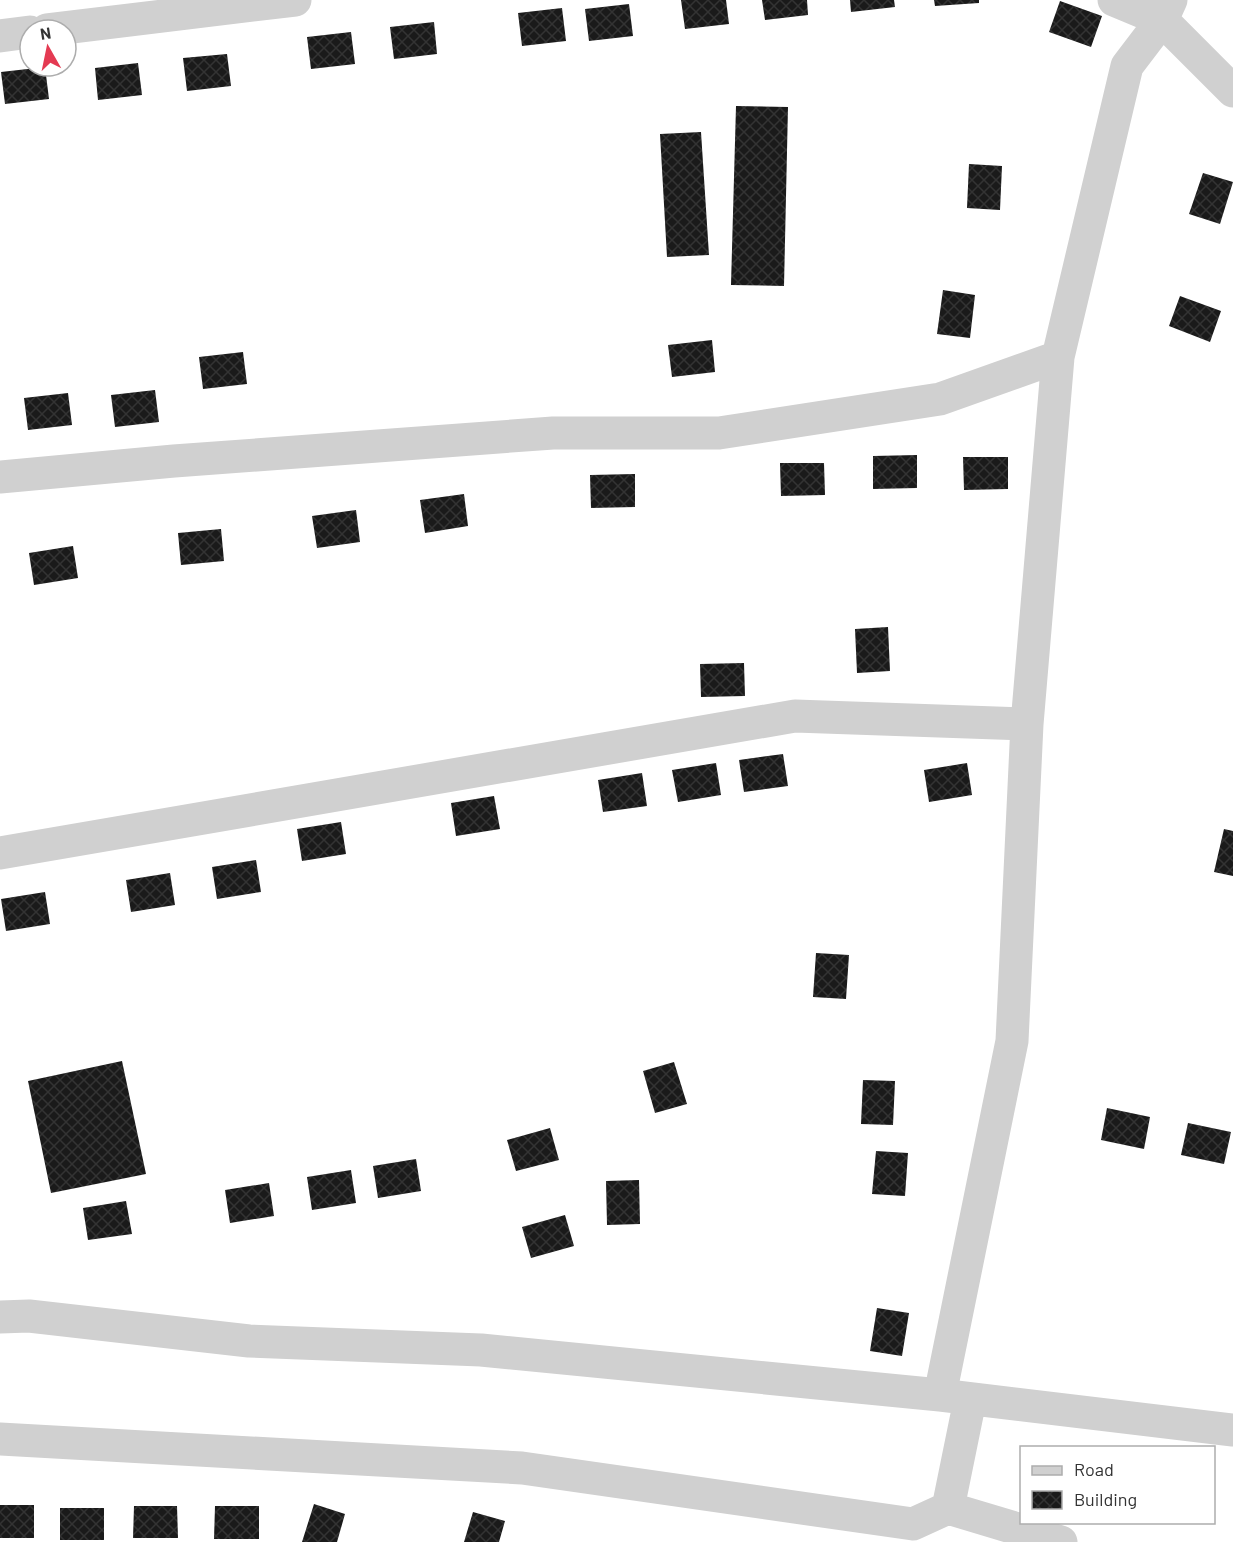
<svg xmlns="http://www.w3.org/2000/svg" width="1233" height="1542" viewBox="0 0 1233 1542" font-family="Barlow,sans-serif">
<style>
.building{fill:url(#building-cross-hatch)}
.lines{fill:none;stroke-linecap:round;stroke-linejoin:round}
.minor{stroke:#d0d0d0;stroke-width:33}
</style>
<defs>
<pattern id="building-cross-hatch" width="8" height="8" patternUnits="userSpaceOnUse" patternTransform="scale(1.5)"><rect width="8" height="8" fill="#1a1a1a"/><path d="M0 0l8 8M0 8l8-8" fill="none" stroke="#333"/></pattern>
</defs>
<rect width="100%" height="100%" fill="#fff"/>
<!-- building -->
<path class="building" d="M 681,0 L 726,0 L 729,24 L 685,29 Z
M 762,0 L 807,0 L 808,15 L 765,20 Z
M 850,0 L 894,0 L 895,7 L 851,12 Z
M 934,0 L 979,0 L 979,3 L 935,6 Z
M 1060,1 L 1102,16 L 1091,47 L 1049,32 Z
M 629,4 L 633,36 L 589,41 L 585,9 Z
M 562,8 L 566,41 L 522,46 L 518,13 Z
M 434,22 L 437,54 L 394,59 L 390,27 Z
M 351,32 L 355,64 L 311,69 L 307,37 Z
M 227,54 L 231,86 L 187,91 L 183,58 Z
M 138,63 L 142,95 L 98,100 L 95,68 Z
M 45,67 L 49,99 L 5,104 L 1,72 Z
M 736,106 L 788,107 L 784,286 L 731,285 Z
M 701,132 L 709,255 L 667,257 L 660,134 Z
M 969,164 L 1002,166 L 1000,210 L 967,208 Z
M 1203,173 L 1233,182 L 1220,224 L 1189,214 Z
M 943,290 L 975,295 L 970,338 L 937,334 Z
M 1180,296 L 1221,311 L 1210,342 L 1169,326 Z
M 712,340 L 715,372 L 672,377 L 668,345 Z
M 243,352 L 247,384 L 203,389 L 199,357 Z
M 155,390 L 159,422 L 115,427 L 111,395 Z
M 68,393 L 72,425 L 28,430 L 24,398 Z
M 917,455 L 917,488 L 873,489 L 873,456 Z
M 963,457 L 1008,457 L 1008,489 L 964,490 Z
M 780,463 L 824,463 L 825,495 L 781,496 Z
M 635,474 L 635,507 L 591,508 L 590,475 Z
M 464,494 L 468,526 L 425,533 L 420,500 Z
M 356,510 L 360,542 L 317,548 L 312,516 Z
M 221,529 L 224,561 L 181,565 L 178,533 Z
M 73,546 L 78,578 L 34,585 L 29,553 Z
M 888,627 L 890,671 L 857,673 L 855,629 Z
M 744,663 L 745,696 L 701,697 L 700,664 Z
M 783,754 L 788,786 L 744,792 L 739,760 Z
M 716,763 L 721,795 L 678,802 L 672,770 Z
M 967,763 L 972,795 L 929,802 L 924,770 Z
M 642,773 L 647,806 L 603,812 L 598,780 Z
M 494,796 L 500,829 L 456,836 L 451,803 Z
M 341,822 L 346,854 L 302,861 L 297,829 Z
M 1224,829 L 1233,831 L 1233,876 L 1214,872 Z
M 256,860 L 261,892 L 217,899 L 212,867 Z
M 170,873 L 175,905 L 131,912 L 126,880 Z
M 45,892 L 50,924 L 6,931 L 1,899 Z
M 816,953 L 849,955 L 846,999 L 813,997 Z
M 122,1061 L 146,1174 L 51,1193 L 28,1081 Z
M 674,1062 L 687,1104 L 655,1113 L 643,1071 Z
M 863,1080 L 895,1081 L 893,1125 L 861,1124 Z
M 1107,1108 L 1150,1117 L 1144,1149 L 1101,1140 Z
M 1188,1123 L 1231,1132 L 1224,1164 L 1181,1155 Z
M 550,1128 L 559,1160 L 516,1171 L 507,1140 Z
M 876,1151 L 908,1153 L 905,1196 L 872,1194 Z
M 416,1159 L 421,1191 L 378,1198 L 373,1166 Z
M 351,1170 L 356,1203 L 312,1210 L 307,1177 Z
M 639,1180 L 640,1224 L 607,1225 L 606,1181 Z
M 269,1183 L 274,1216 L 230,1223 L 225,1190 Z
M 126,1201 L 132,1234 L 88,1240 L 83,1208 Z
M 565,1215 L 574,1246 L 531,1258 L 522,1227 Z
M 877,1308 L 909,1313 L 902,1356 L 870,1351 Z
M 314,1504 L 345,1514 L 337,1542 L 302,1542 Z
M 0,1505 L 34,1505 L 34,1538 L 0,1538 Z
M 134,1506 L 177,1506 L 178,1538 L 133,1538 Z
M 215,1506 L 259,1506 L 259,1539 L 214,1539 Z
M 60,1508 L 104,1508 L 104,1540 L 60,1540 Z
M 473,1512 L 505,1521 L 499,1542 L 464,1542 Z"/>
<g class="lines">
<!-- minor -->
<path class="minor" d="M 1114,0 L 1162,20 L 1233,91
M 47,30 L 295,0
M 0,36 L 30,32
M 0,477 L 174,461 L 553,433 L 719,433 L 940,399 L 1058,357
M 0,853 L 795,716 L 1027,724
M 0,1317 L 29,1316 L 249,1341 L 481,1350 L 940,1395 L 1233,1430
M 940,1395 L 1012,1041 L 1027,724 L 1058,357 L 1127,66 L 1162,20 L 1171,0
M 0,1439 L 522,1468 L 913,1524 L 948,1508 L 1061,1542
M 948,1508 L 970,1400"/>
</g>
<!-- legend -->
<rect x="1020" y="1446" width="195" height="78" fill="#ffffff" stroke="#adadad" stroke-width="1.5"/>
<rect x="1032" y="1466" width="30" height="9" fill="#d0d0d0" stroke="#adadad" stroke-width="1.5"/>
<text x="1074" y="1476" font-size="18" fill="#333333">Road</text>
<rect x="1032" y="1491" width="30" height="18" fill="url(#building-cross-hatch)" stroke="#adadad" stroke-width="1.5"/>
<text x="1074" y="1506" font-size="18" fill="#333333">Building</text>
<!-- north arrow -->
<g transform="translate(48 48) rotate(351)"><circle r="28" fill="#ffffff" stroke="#adadad" stroke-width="1.5"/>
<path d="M0-4.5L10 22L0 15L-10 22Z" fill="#e43a52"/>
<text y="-9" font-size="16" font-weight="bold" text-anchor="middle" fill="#333333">N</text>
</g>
</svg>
